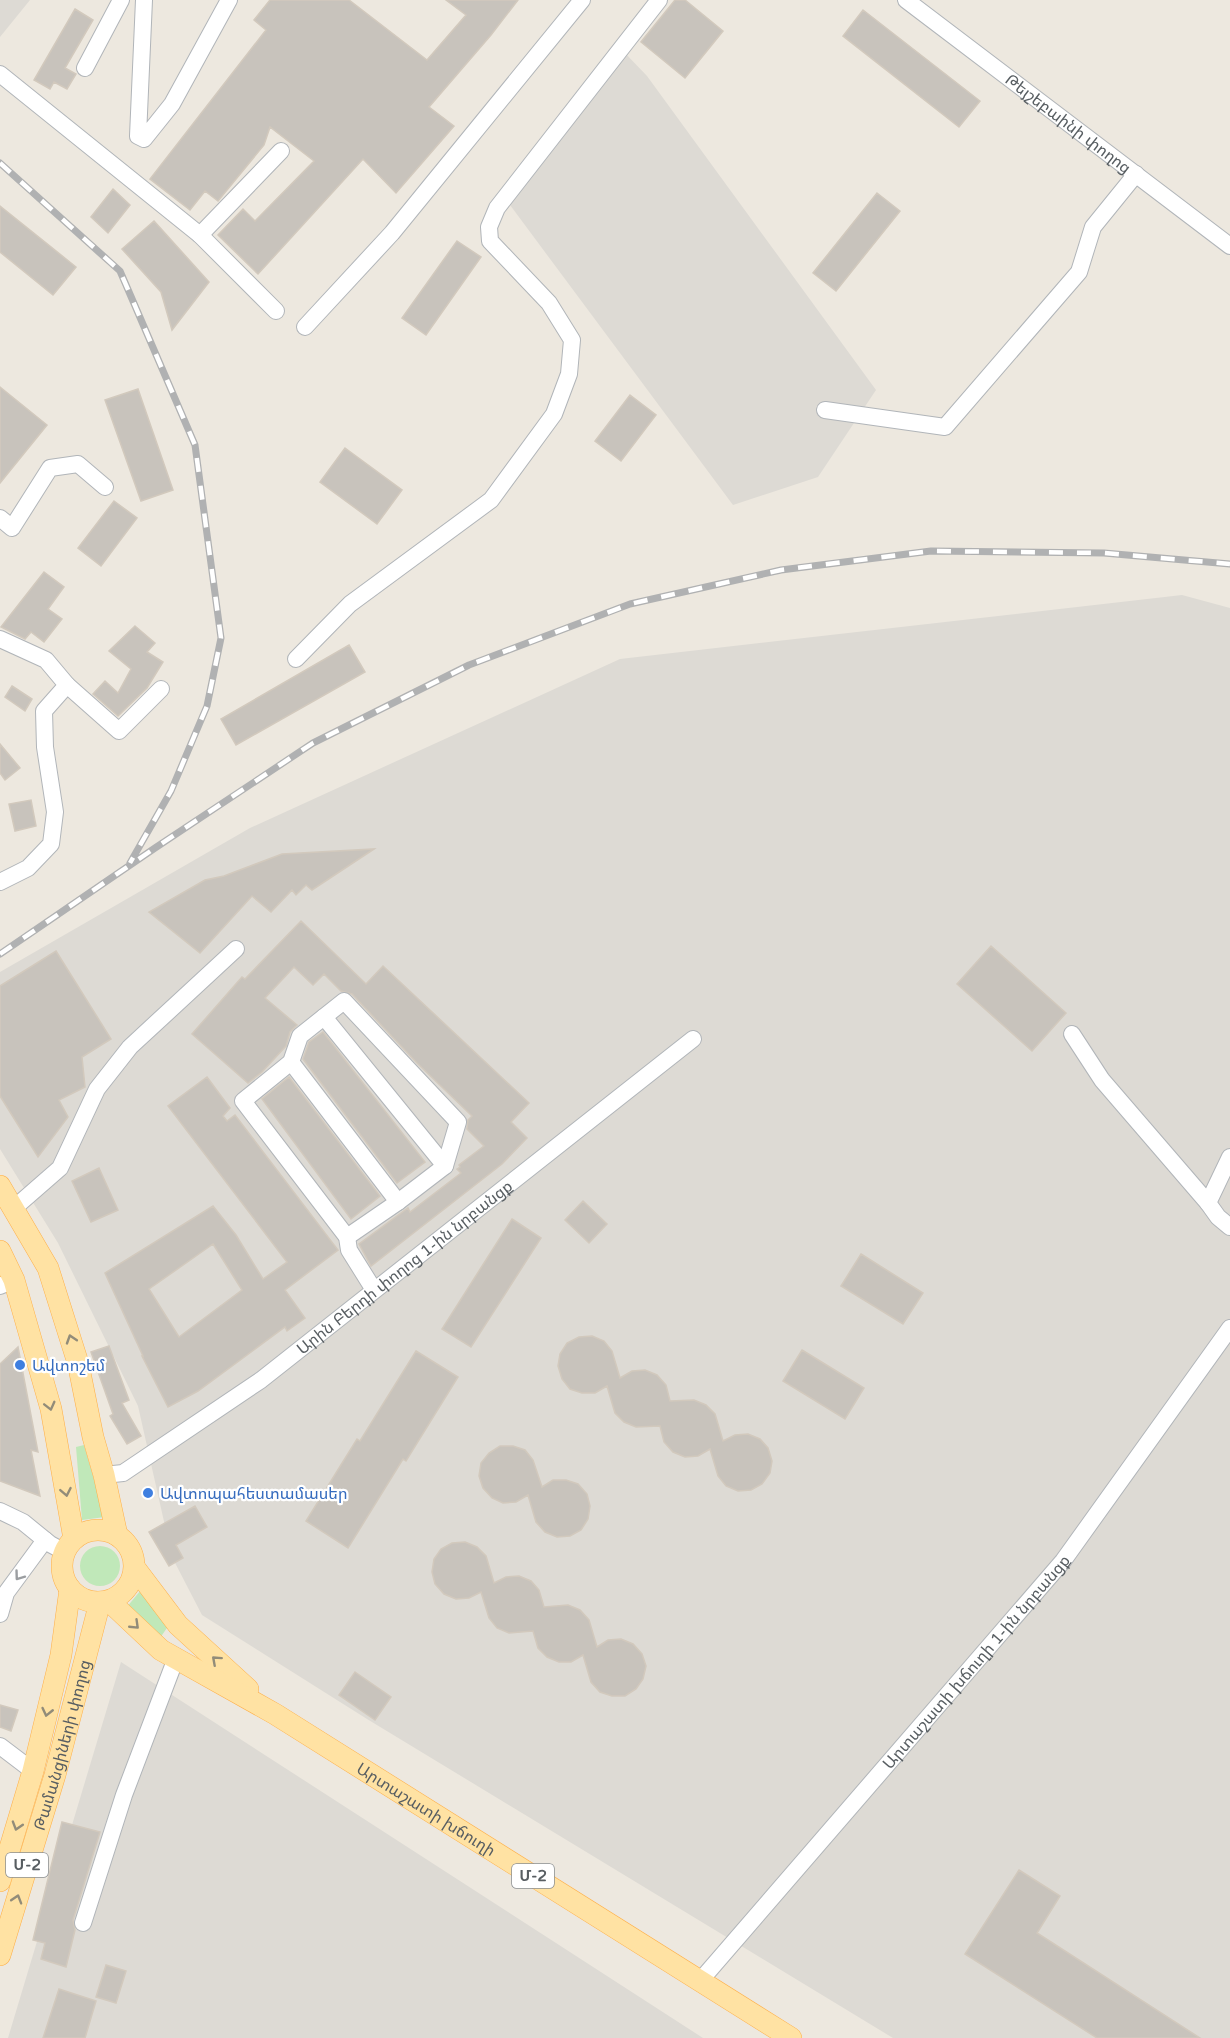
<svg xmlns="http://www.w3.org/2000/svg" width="1230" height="2038" viewBox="0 0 1230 2038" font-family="'Varela Round','Noto Sans Armenian',sans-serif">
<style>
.industrial{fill:#dddad4}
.green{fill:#c0e8b9}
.building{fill:#c8c3bc;stroke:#d2c9bd;stroke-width:1.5;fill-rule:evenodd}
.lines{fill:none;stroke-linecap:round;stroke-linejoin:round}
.minor-casing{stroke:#b1b5b9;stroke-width:18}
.major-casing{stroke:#ffaf47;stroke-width:22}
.minor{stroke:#fff;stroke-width:16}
.major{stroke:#ffe2a3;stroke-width:21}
.rail-casing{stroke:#b0b1b2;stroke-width:7}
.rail{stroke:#fff;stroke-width:4.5;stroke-dasharray:14;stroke-linecap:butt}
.oneway{stroke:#928c79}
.oneway2{stroke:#9b9ea1}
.shop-dot{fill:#3f7fe0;stroke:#fff;stroke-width:2}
.labels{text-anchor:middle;stroke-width:4.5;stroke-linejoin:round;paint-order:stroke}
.shield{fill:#fff;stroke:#8a8e91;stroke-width:1.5}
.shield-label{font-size:15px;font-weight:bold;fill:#585e62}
.street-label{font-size:16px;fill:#585e62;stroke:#fff}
.shop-label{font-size:16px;fill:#366cbe;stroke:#fff;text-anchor:start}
</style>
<rect width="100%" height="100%" fill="#ede8df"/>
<!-- industrial -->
<path class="industrial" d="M 0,0 L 30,0 L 0,37 Z
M 623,51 L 647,76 L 876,390 L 818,477 L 733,505 L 507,201 Z
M 1182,595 L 1230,608 L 1230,2038 L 893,2038 L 367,1719 L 202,1615 L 172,1557 L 138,1406 L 58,1243 L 0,1149 L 0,972 L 250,828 L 620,659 Z
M 121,1662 L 703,2038 L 8,2038 Z"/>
<!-- green -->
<path class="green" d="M 84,1445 L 105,1517 L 82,1520 L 76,1447 Z
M80 1566a20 20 0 1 1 40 0a20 20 0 1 1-40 0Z
M 141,1590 L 169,1625 L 160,1638 L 126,1608 Z"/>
<!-- building -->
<path class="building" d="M 270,0 L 349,0 L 427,60 L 466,15 L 446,0 L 518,0 L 491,35 L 429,107 L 454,126 L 396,193 L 363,159 L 258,274 L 218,235 L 243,209 L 255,221 L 314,161 L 270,127 L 264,145 L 218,201 L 205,191 L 190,210 L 150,179 L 266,30 L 254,20 Z
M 675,0 L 685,0 L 723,31 L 685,78 L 641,42 Z
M 75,9 L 93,20 L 65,68 L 76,74 L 67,89 L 54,82 L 50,89 L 34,80 Z
M 863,10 L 980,101 L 959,127 L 843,36 Z
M 113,189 L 130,205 L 108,233 L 91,217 Z
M 877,193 L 900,211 L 836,291 L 813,273 Z
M 0,206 L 76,267 L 53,295 L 0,252 Z
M 154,221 L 209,282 L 172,330 L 161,292 L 122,249 Z
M 457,241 L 481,257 L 426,335 L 402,318 Z
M 0,387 L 47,425 L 0,483 Z
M 138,389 L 173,490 L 141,501 L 105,400 Z
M 630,395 L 656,415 L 621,461 L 595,441 Z
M 345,448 L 402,490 L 377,524 L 320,482 Z
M 114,501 L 137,518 L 101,566 L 78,548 Z
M 44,572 L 64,587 L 48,609 L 62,619 L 44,642 L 31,632 L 25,639 L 1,627 Z
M 135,626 L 155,643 L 147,652 L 163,662 L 147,688 L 118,716 L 93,694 L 105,681 L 118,693 L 131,669 L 109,651 Z
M 349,645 L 365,672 L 236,745 L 221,719 Z
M 12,686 L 32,699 L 25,711 L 5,697 Z
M 0,744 L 20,768 L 5,780 L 0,773 Z
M 31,800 L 36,826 L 15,831 L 9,804 Z
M 374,849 L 312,890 L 306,885 L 296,895 L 292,890 L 271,912 L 252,896 L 200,953 L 149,912 L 205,880 L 224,876 L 282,854 Z
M 301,921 L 366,984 L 383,966 L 529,1103 L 511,1122 L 527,1138 L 502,1164 L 371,1266 L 359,1244 L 408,1208 L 410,1212 L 461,1173 L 457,1169 L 460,1167 L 459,1165 L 484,1146 L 467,1129 L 468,1120 L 472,1116 L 417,1063 L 352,994 L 341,991 L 324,974 L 313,985 L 294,967 L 265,998 L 297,1025 L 290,1032 L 286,1046 L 262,1072 L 248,1083 L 192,1034 L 242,977 L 245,979 Z
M 991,946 L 1066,1013 L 1032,1051 L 957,984 Z
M 56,951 L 111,1039 L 82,1057 L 85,1087 L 59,1100 L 68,1117 L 38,1157 L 0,1096 L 0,986 Z
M 323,1032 L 425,1162 L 397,1183 L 303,1059 L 309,1042 Z
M 207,1077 L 230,1108 L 223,1116 L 227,1121 L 235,1115 L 338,1250 L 285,1290 L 305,1318 L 287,1331 L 285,1327 L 198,1391 L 168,1407 L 142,1356 L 143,1356 L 105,1273 L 213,1206 L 236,1235 L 263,1279 L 287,1262 L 168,1106 ZM 213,1244 L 242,1290 L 179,1337 L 149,1289 Z
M 289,1077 L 380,1196 L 351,1219 L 262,1099 Z
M 99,1168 L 118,1210 L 91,1222 L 72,1181 Z
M 583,1201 L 607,1224 L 589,1243 L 565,1220 Z
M 512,1219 L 541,1238 L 471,1347 L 442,1329 Z
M 861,1254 L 923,1293 L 903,1324 L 841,1286 Z
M 592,1336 L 604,1341 L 612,1351 L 620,1378 L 632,1371 L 645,1370 L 657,1375 L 666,1385 L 670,1401 L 694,1400 L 706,1405 L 715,1414 L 723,1441 L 735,1435 L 748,1434 L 760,1439 L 768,1448 L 772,1461 L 770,1473 L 762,1484 L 751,1490 L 738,1491 L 726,1486 L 718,1476 L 710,1449 L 698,1456 L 685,1457 L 673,1452 L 664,1442 L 660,1426 L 636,1427 L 624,1422 L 615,1413 L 607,1386 L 595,1393 L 582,1393 L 570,1389 L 562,1379 L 558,1366 L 560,1354 L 567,1343 L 579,1337 Z
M 109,1346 L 129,1400 L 122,1403 L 141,1436 L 127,1444 L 110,1416 L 113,1414 L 91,1352 Z
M 18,1347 L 38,1452 L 31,1450 L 40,1496 L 0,1481 L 0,1364 Z
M 802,1350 L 864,1388 L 845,1419 L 783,1381 Z
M 416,1351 L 458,1377 L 406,1461 L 403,1459 L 348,1548 L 306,1521 L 357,1439 L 360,1441 Z
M 500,1446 L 513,1446 L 525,1450 L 533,1460 L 542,1487 L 553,1480 L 566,1480 L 578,1484 L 587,1494 L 590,1506 L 588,1519 L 581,1530 L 570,1536 L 557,1537 L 545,1532 L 536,1522 L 528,1495 L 516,1502 L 503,1503 L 492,1498 L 483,1488 L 479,1476 L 481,1463 L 489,1453 Z
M 195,1506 L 207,1527 L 176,1545 L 183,1558 L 169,1566 L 149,1532 Z
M 465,1542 L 477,1547 L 486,1556 L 494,1583 L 506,1577 L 519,1576 L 531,1581 L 539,1590 L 544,1607 L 568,1605 L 580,1610 L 589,1620 L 597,1647 L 608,1640 L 621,1639 L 633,1644 L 642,1654 L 646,1666 L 643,1679 L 636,1689 L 625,1696 L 612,1696 L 600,1692 L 591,1682 L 583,1655 L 571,1662 L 559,1662 L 547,1657 L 538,1648 L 533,1631 L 509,1633 L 497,1628 L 489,1618 L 481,1592 L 469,1598 L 456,1599 L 444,1594 L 435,1584 L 432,1572 L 434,1559 L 441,1549 L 452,1543 Z
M 355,1672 L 391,1697 L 375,1720 L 339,1695 Z
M 0,1705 L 18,1710 L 11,1731 L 0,1727 Z
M 62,1822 L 100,1832 L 73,1920 L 75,1930 L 66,1967 L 41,1959 L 45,1943 L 33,1940 Z
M 1019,1870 L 1060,1896 L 1037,1933 L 1200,2038 L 1097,2038 L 965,1954 Z
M 106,1965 L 126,1971 L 116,2003 L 96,1997 Z
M 59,1989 L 96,2001 L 85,2038 L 43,2038 Z"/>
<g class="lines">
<defs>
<g id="minor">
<path d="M 144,0 L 138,136 L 144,139 L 172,104 L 229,0"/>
<path id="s1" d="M 906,0 L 1230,246"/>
<path d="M 85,68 L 121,0"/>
<path d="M 0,74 L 200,235 L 276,311"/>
<path d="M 200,235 L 281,151"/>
<path d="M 305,327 L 392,233 L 582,0"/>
<path d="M 825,410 L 945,427 L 1079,272 L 1093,227 L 1136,174"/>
<path d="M 0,518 L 12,528 L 50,468 L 78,464 L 105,487"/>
<path d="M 0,639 L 46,660 L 67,685 L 44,711 L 45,747 L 55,812 L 51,844 L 28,868 L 0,882"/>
<path d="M 296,659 L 350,604 L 491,500 L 554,414 L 569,374 L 572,340 L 549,303 L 490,241 L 489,227 L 497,208 L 659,0"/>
<path d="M 67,685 L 119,731 L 161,689"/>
<path d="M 324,1017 L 445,1166 L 398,1202 L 347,1237"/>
<path d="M 1072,1034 L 1102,1080 L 1208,1203"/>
<path d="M 291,1062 L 398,1202"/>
<path d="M 1230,1157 L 1208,1203 L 1218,1217 L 1230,1227"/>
<path d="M 13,1209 L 60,1168 L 97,1089 L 130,1047 L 236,949"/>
<path d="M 0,1286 L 14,1280"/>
<path d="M 374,1290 L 349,1250 L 347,1237 L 243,1101 L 291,1062 L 300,1036 L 344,1001 L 458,1122 L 445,1166"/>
<path id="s2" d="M 104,1475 L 123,1473 L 261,1380 L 693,1039"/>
<path d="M 0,1511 L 23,1522 L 50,1544 L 65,1552"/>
<path d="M 0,1614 L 6,1593 L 45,1540"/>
<path d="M 0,1746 L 33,1771"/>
<path d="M 83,1923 L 124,1795 L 176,1658"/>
<path id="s3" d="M 700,1981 L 1063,1561 L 1230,1328"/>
</g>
<g id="major">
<path d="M 0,1186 L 48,1268 L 78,1363 L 93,1437 L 104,1475 L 117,1535"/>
<path d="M 0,1251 L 14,1280 L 51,1409 L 74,1539"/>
<circle cx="98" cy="1566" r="36"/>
<path d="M 135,1568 L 178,1625 L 248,1689"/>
<path id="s4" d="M 109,1601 L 161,1650 L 275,1714 L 791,2038"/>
<path d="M 0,1881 L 33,1771 L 61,1655 L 70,1589"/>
<path id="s5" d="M 0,1955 L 55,1775 L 100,1602"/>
</g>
</defs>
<!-- minor casing -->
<use href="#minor" class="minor-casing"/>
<!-- major casing -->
<use href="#major" class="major-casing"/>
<!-- minor -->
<use href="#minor" class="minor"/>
<!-- major -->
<use href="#major" class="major"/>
<defs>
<path id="rail" d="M 0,163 L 120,271 L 195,445 L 221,638 L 207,706 L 171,791 L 130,863
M 0,954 L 155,848 L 313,743 L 469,665 L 630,604 L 781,570 L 931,551 L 1104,553 L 1230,564"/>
</defs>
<!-- rail casing -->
<use href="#rail" class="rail-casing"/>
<!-- rail -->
<use href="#rail" class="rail"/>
</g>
<!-- one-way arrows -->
<defs><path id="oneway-chevron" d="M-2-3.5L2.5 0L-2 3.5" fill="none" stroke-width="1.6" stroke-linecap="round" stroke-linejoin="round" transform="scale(1.5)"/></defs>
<g class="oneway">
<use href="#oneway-chevron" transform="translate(71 1339) rotate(-108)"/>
<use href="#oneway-chevron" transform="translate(50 1406) rotate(76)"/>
<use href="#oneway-chevron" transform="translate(66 1492) rotate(79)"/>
<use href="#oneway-chevron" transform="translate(135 1625) rotate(44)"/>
<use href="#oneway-chevron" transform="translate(216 1660) rotate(-138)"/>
<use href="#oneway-chevron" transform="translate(47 1712) rotate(103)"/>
<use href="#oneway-chevron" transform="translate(17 1826) rotate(107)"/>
<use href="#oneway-chevron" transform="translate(17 1899) rotate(-73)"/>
</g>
<use class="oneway2" href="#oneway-chevron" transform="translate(19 1576) rotate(126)"/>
<!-- markers -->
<g class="shop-dot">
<circle cx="20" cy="1365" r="6"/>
<circle cx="148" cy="1493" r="6"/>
</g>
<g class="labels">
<!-- shield labels -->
<g class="shield">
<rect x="6" y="1853" width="42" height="24" rx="4.5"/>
<rect x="512" y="1864" width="42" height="24" rx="4.5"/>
</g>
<g class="shield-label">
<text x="27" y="1870">Մ-2</text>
<text x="533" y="1881">Մ-2</text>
</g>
<!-- street labels -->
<g class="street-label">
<text dy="6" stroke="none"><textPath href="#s1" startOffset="204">Թեյշեբաինի փողոց</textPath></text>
<text dy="6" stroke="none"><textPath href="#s2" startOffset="368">Արին Բերդի փողոց 1-ին նրբանցք</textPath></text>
<text dy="6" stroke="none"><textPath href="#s3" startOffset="422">Արտաշատի խճուղի 1-ին նրբանցք</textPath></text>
<text dy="6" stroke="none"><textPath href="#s5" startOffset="219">Թամանցիների փողոց</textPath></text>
<text dy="6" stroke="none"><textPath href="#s4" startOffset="381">Արտաշատի խճուղի</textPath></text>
</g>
<!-- shop labels -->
<g class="shop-label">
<text x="32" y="1371">Ավտոշեմ</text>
<text x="160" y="1499">Ավտոպահեստամասեր</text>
</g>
</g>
</svg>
